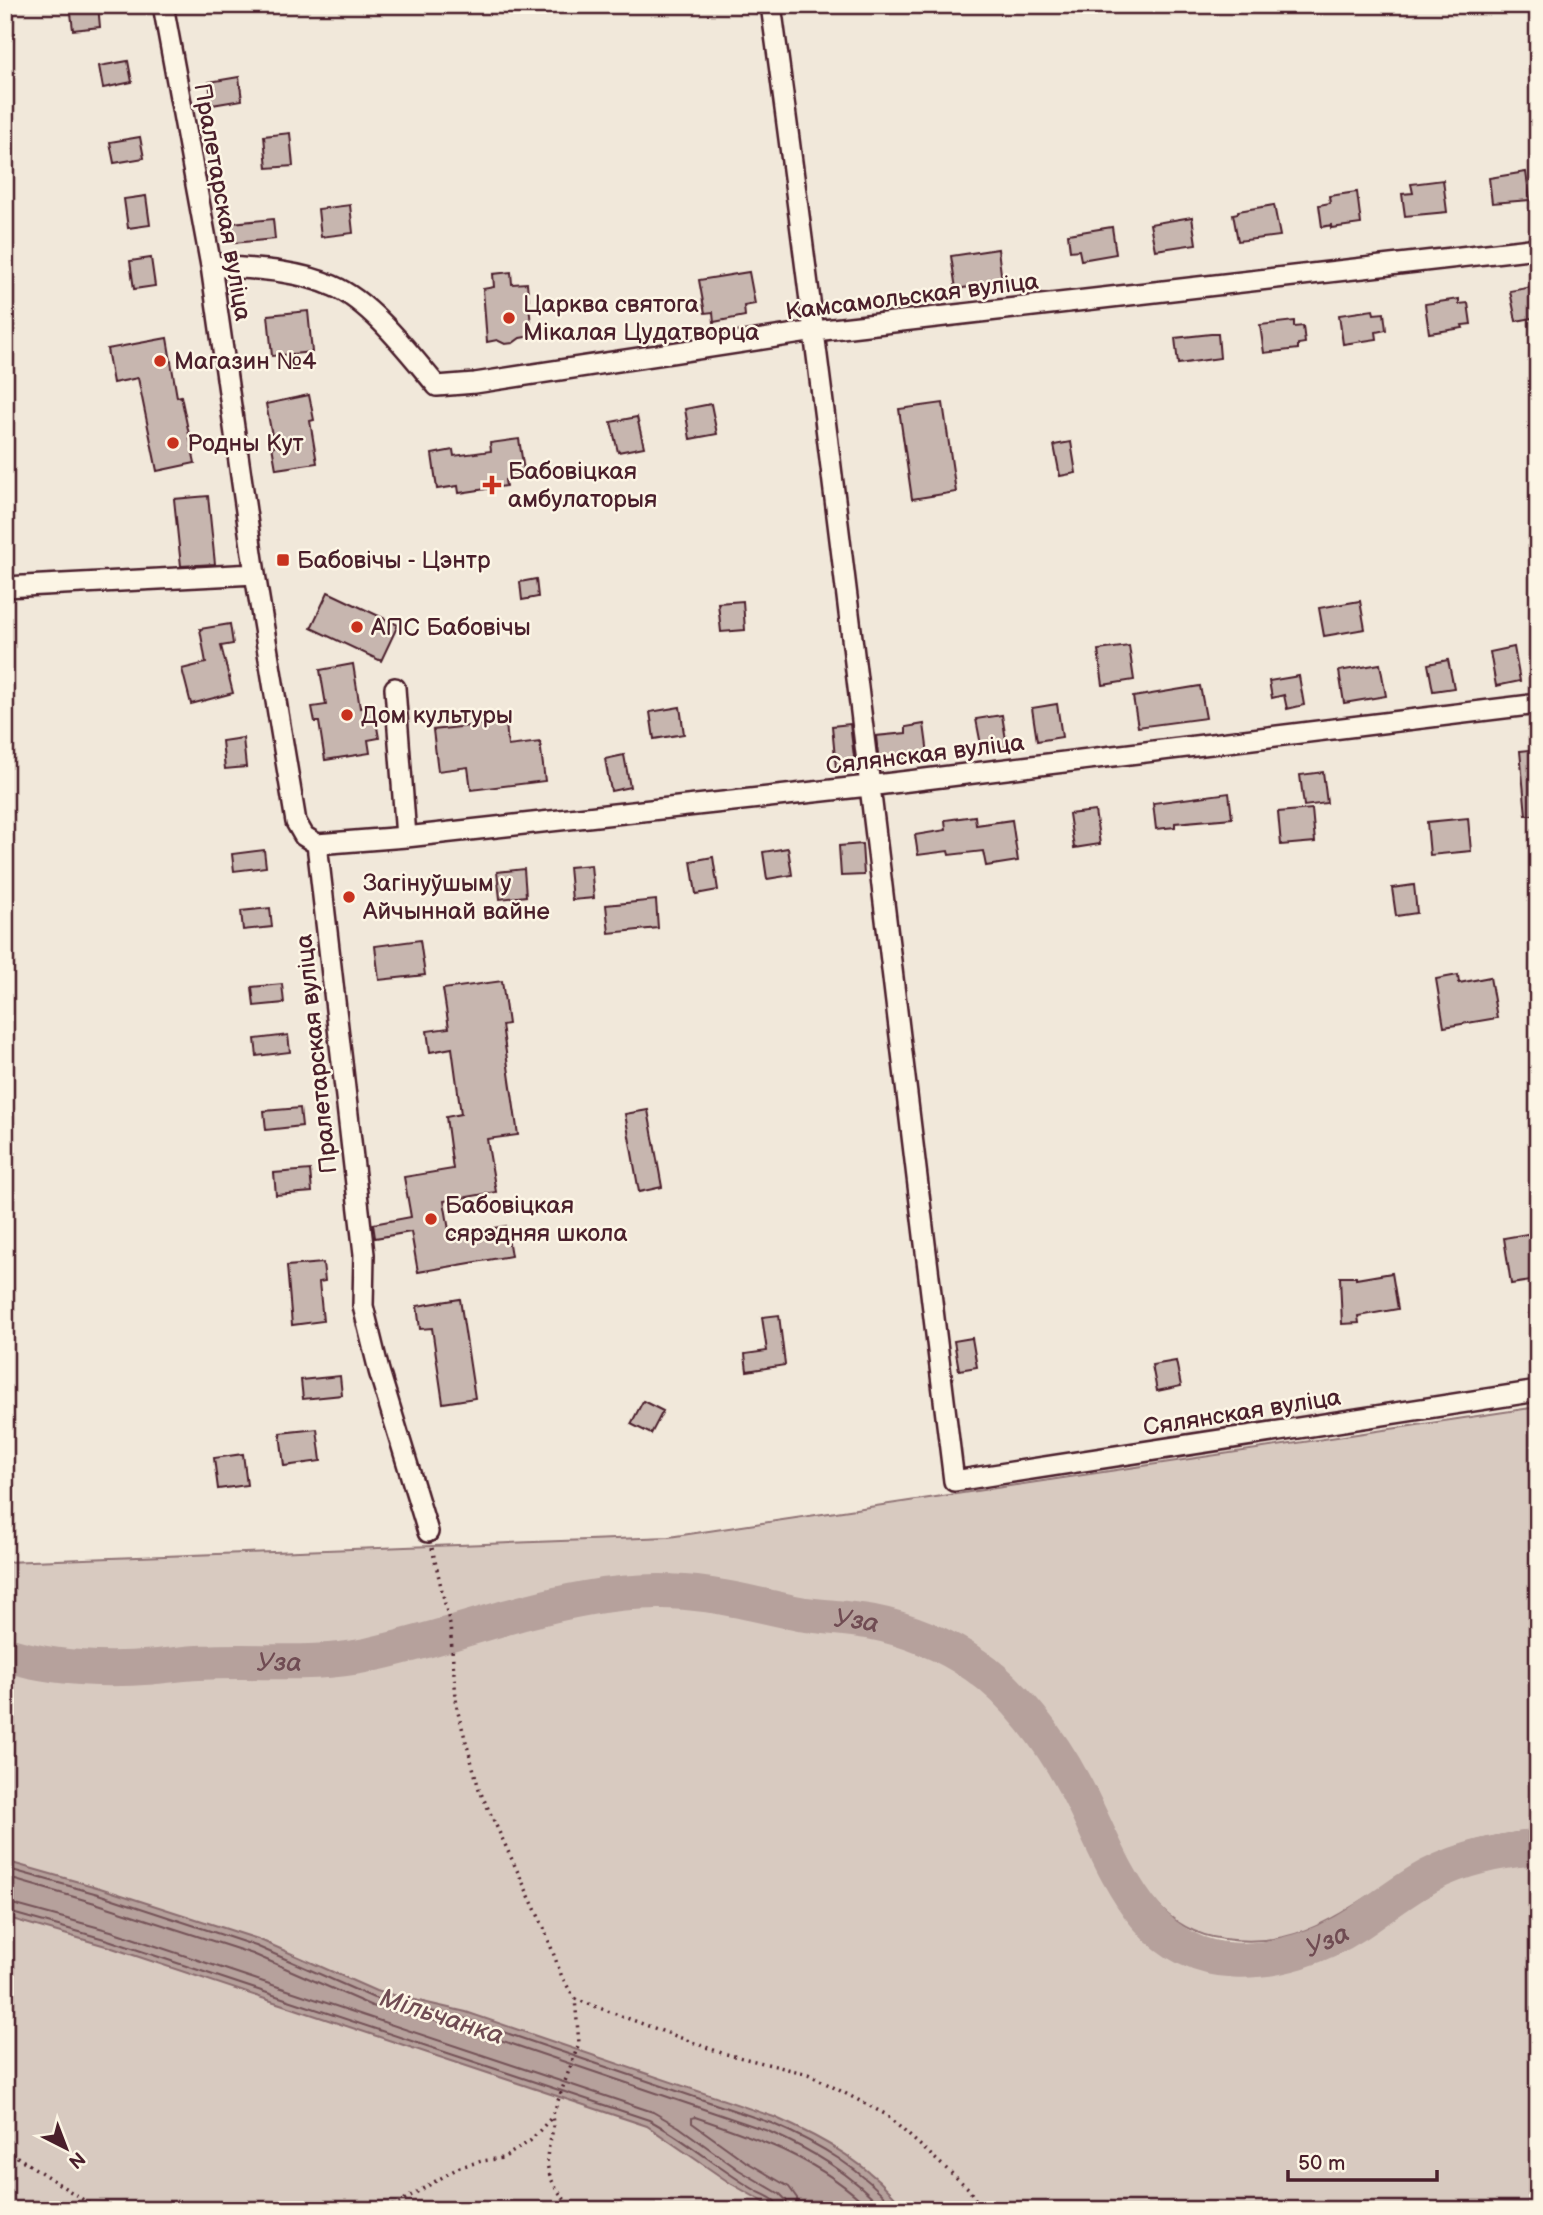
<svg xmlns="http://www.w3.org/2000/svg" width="1543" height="2215" viewBox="0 0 1543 2215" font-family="'Balsamiq Sans',sans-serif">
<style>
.green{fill:#d8cac0;stroke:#917476;stroke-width:2}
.water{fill:#b6a19c;stroke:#8b6d6f;stroke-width:2}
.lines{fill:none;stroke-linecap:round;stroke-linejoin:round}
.shore{stroke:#755358;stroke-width:2}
.river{stroke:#b6a19c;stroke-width:35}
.building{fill:#c7b6af;stroke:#4a1f2b;stroke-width:2}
.minor-casing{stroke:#4a1f2b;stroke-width:24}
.path{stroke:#4a1f2b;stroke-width:3.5;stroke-dasharray:2 5;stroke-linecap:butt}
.minor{stroke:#fcf5e5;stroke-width:19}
.poi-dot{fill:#c8321e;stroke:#fcf5e5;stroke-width:2.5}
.labels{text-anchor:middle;stroke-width:5;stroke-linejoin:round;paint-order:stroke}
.street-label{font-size:24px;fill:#4a1f2b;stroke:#fcf5e5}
.poi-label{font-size:24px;fill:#4a1f2b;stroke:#fcf5e5;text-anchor:start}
.water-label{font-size:26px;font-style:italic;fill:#704c53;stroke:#fcf5e5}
</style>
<rect width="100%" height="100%" fill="#f1e8da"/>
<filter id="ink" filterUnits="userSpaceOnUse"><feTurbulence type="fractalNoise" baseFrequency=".0143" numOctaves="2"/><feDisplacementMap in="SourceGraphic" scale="14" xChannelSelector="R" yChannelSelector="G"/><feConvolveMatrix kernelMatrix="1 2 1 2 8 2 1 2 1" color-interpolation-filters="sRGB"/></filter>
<g filter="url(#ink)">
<!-- green -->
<path class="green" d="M 1538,1407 L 1538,1831 C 1496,1834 1453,1845 1417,1866 C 1350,1904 1307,1951 1224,1939 C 1146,1929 1128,1855 1097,1796 C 1078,1761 1056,1725 1029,1696 C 988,1652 931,1621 873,1609 C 844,1603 814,1601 784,1596 C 747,1589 707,1578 669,1578 L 670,1605 C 710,1611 750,1618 790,1624 C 817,1629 847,1628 874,1634 C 909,1643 946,1658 974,1681 C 1008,1708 1040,1749 1061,1787 C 1101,1860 1129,1967 1229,1971 C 1278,1973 1324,1961 1365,1935 C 1395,1916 1422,1893 1455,1879 C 1481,1868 1509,1866 1538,1864 L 1538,2210 L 5,2210 L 5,1562 L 669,1537 Z"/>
<!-- water -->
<path class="water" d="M 5,1861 L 100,1888 L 258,1939 L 376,1991 L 466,2012 L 774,2117 C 825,2139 871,2165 906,2210 L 778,2210 L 730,2183 L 647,2126 L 106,1946 L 5,1917 Z"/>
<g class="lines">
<!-- shore -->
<path class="shore" d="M 5,1868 L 98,1894 L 256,1946 L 374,1998 L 465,2019 L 771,2123 C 820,2144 862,2169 897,2210
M 5,1877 L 95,1903 L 253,1954 L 372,2006 L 462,2027 L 768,2131 C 815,2152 849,2172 885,2210
M 5,1902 L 111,1931 L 653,2112 L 679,2127 L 739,2170 L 780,2194 L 786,2200 L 788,2210
M 5,1911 L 108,1940 L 649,2120 C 687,2140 718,2169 755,2190 C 764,2196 778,2198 779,2210
M 798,2210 L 797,2198 L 789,2187 L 745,2161 L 692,2123 L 692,2118 L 695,2117 C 760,2139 822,2160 871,2210"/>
<!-- river -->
<path class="river" id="s1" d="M 5,1654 C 51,1668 104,1671 152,1667 C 172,1665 192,1662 212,1662 C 265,1660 316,1666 368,1655 C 483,1631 587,1577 708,1595 C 739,1599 770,1608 802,1614 C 825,1617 848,1618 871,1622 C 907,1629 944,1644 975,1665 C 1015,1692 1052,1742 1074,1784 C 1112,1854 1137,1957 1234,1960 C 1276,1962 1322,1947 1357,1924 C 1381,1908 1404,1889 1429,1876 C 1463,1858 1500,1851 1538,1847"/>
</g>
<!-- building -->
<path class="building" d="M 70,5 L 98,5 L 100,27 L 73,30 Z
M 128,61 L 132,82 L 103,88 L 99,66 Z
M 239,77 L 242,100 L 212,105 L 209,82 Z
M 290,133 L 293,166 L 267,168 L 264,136 Z
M 140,137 L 144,158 L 114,163 L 110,142 Z
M 1526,172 L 1530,200 L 1492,203 L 1489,178 Z
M 1443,180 L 1447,212 L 1405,216 L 1402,194 L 1413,193 L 1411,184 Z
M 1357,192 L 1361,224 L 1331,228 L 1331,225 L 1322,227 L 1319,205 L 1330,203 L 1329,196 Z
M 146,196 L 150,225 L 128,228 L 124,199 Z
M 350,205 L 353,233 L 321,237 L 318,209 Z
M 1274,205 L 1280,236 L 1238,241 L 1233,214 L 1238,213 L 1238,211 Z
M 1192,217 L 1196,244 L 1155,250 L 1150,224 Z
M 273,219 L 275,239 L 234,243 L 232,223 Z
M 1112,227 L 1116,254 L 1081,260 L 1079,250 L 1070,251 L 1068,234 Z
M 998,249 L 1002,282 L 956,289 L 951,256 Z
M 151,258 L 155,286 L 134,289 L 130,261 Z
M 511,272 L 512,284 L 527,283 L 532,336 L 520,338 L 513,343 L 505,344 L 497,340 L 487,342 L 483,289 L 494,287 L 493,274 Z
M 749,272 L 755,304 L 744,306 L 745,316 L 714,322 L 713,312 L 705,313 L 699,280 Z
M 1538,286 L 1538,317 L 1516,321 L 1510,291 Z
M 1459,299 L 1459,304 L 1468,303 L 1471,324 L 1462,325 L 1463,328 L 1429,333 L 1425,304 Z
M 1373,310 L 1374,314 L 1384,313 L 1386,330 L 1376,332 L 1377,339 L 1343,344 L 1339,315 Z
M 308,311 L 312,352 L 272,356 L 268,315 Z
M 1294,321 L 1294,327 L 1303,326 L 1305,343 L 1298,344 L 1298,349 L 1264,353 L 1260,325 Z
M 1211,334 L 1218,334 L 1220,358 L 1178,364 L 1175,338 Z
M 167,338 L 177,397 L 181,396 L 195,463 L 157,471 L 138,378 L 113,383 L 107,349 Z
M 309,395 L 314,420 L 310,421 L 317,463 L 276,469 L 272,446 L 274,446 L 266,404 Z
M 943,403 L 956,492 L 912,499 L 899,409 Z
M 711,404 L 717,434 L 690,439 L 685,409 Z
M 637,417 L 644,447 L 618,452 L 611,422 Z
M 519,439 L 525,477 L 505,480 L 506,486 L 459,493 L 458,486 L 437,489 L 432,454 L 453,450 L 454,456 L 491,451 L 490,443 Z
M 1071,442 L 1076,473 L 1060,476 L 1054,445 Z
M 208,496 L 215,564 L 181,566 L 174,499 Z
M 536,579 L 538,597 L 522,600 L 520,582 Z
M 328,592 L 398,625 L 381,661 L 311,628 Z
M 743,601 L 745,630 L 721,632 L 718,603 Z
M 1360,601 L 1365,629 L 1324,636 L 1319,608 Z
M 230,624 L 233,644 L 221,646 L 233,693 L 191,704 L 182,669 L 206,663 L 200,629 Z
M 1129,646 L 1134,680 L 1103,685 L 1098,650 Z
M 1514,647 L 1520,681 L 1496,686 L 1490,652 Z
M 1448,660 L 1454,688 L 1433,691 L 1428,664 Z
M 353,664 L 360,708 L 373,705 L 379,738 L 368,740 L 370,753 L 325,760 L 319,722 L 315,722 L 312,707 L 326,705 L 320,670 Z
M 1380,664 L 1386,696 L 1344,703 L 1339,671 Z
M 1299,676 L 1304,705 L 1287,709 L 1284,695 L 1272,698 L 1269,681 Z
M 1200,686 L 1206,718 L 1138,727 L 1133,697 Z
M 1057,704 L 1062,737 L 1037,741 L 1032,708 Z
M 680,707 L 684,734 L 654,739 L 650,712 Z
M 1002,715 L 1007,746 L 982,750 L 976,719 Z
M 506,722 L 508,746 L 540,742 L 545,781 L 471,790 L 468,767 L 438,771 L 433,730 Z
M 850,724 L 855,765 L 836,768 L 832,726 Z
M 924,724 L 928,754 L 879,762 L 876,736 L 906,733 L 906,727 Z
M 243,738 L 246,767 L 225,769 L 222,741 Z
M 1538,749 L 1538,815 L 1526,815 L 1520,751 Z
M 624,755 L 630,787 L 611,791 L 605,759 Z
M 1323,772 L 1327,803 L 1304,806 L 1300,775 Z
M 1229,793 L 1232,818 L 1175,823 L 1175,827 L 1156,829 L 1153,803 Z
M 1312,809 L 1315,842 L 1281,845 L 1278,812 Z
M 1095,811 L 1100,844 L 1074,848 L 1069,814 Z
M 975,816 L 976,825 L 1012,820 L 1018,861 L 986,866 L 983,851 L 949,855 L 948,851 L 918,855 L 915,835 L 946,830 L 945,820 Z
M 1468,818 L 1471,851 L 1430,855 L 1427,822 Z
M 862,844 L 864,875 L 841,876 L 839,846 Z
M 788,848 L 792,875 L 767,879 L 763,852 Z
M 264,850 L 266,867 L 234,871 L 232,854 Z
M 713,857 L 718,890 L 696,894 L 691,861 Z
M 591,865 L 594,898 L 572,900 L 569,867 Z
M 524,869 L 526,896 L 500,899 L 497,872 Z
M 1414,885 L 1417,913 L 1396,916 L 1392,888 Z
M 656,900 L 658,928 L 609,933 L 606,905 Z
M 270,908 L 272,927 L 243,930 L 241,911 Z
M 420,940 L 425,975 L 379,980 L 375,946 Z
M 1458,975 L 1459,983 L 1490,977 L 1497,1018 L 1444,1027 L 1436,979 Z
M 502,981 L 508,1024 L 502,1025 L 518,1135 L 487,1139 L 496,1192 L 444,1201 L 450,1236 L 506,1226 L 511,1256 L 418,1272 L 411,1232 L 375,1238 L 373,1224 L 411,1217 L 404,1177 L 453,1169 L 446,1117 L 461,1114 L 452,1048 L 430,1052 L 427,1031 L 449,1028 L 443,989 Z
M 282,984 L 284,1003 L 254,1006 L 252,987 Z
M 288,1035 L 290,1052 L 257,1056 L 255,1039 Z
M 300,1108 L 302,1126 L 266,1130 L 264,1111 Z
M 648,1110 L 662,1187 L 639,1192 L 625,1114 Z
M 310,1170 L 312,1192 L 276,1195 L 274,1173 Z
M 1533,1233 L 1538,1280 L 1511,1284 L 1504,1238 Z
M 323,1263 L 325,1281 L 319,1282 L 323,1321 L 292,1325 L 287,1266 Z
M 1392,1273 L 1398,1309 L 1358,1316 L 1359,1323 L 1342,1324 L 1340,1277 L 1356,1277 L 1356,1279 Z
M 460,1299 L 475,1398 L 443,1403 L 432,1328 L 420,1329 L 417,1306 Z
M 779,1315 L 785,1365 L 747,1371 L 745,1354 L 767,1351 L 762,1317 Z
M 972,1338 L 977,1367 L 959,1370 L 954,1341 Z
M 1176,1361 L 1181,1386 L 1157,1391 L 1152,1365 Z
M 340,1376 L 342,1395 L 303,1399 L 301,1380 Z
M 643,1401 L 663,1411 L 651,1434 L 631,1424 Z
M 317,1429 L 321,1461 L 284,1466 L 280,1433 Z
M 243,1454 L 247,1485 L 218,1489 L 214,1458 Z"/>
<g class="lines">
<defs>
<path id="minor" d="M 163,5 L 211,266 L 255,574 L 296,822 L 304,836 L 317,844
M 771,5 C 838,496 893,989 954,1481 L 1538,1391
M 211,266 C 252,269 295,269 333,286 C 371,302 410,354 437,386 L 475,383 L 815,331 L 1538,248
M 5,587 L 255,574
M 395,688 L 406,837
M 317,844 L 406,837 L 868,786 L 1538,704
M 317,844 L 364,1254 L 363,1306 L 379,1371 L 428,1532"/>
</defs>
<!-- minor casing -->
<use href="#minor" class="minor-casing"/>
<!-- path -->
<path class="path" d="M 432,1548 L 450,1625 L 457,1709 L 479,1789 L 544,1928 L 562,1977 L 575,1999 L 579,2043 L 552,2117 C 555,2129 550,2139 548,2151 C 543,2173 559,2198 577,2210
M 575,1999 L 722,2053 L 808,2074 L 885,2114 L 968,2188 L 982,2210
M 5,2149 L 99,2210
M 386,2210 L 460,2167 L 482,2161 L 503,2158 L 530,2141 L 552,2117"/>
<!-- minor -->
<use href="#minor" class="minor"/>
</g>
</g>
<!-- markers -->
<g class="poi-dot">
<circle cx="509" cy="318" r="7"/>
<circle cx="160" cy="361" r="7"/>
<circle cx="173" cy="443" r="7"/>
<path d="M488.5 474.5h7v7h7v7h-7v7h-7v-7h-7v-7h7z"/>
<rect x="276" y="553" width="14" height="14" rx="3.5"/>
<circle cx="357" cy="627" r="7"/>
<circle cx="347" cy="715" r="7"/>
<circle cx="349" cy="897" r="7"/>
<circle cx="431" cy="1219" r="7"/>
</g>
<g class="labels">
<!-- street labels -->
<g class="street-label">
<text transform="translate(223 202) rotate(80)" y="8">Пралетарская вуліца</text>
<text transform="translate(912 296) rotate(-7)" y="8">Камсамольская вуліца</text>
<text transform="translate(925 754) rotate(-7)" y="8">Сялянская вуліца</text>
<text transform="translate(316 1054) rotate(-96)" y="8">Пралетарская вуліца</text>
<text transform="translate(1242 1412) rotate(-9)" y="8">Сялянская вуліца</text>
</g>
<!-- poi labels -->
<g class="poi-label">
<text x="523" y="312">Царква святога<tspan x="523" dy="28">Мікалая Цудатворца</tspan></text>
<text x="174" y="369">Магазин №4</text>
<text x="187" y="451">Родны Кут</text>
<text x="508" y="479">Бабовіцкая<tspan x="508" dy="28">амбулаторыя</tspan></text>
<text x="297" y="568">Бабовічы - Цэнтр</text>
<text x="371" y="635">АПС Бабовічы</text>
<text x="361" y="723">Дом культуры</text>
<text x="363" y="891">Загінуўшым у<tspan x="363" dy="28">Айчыннай вайне</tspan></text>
<text x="445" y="1213">Бабовіцкая<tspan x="445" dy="28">сярэдняя школа</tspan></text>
</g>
<!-- water labels -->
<g class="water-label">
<text dy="9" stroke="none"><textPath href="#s1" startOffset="864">Уза</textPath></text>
<text dy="9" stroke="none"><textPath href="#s1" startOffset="276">Уза</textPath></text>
<text dy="9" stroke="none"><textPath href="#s1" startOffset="1496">Уза</textPath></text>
<text transform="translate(442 2016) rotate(18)" y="9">Мільчанка</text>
</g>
</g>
<!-- margin -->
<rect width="1543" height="2215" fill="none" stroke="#fcf5e5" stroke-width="28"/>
<rect x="14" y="14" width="1515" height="2187" fill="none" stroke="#4a1f2b" stroke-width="2.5" filter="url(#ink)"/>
<!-- north arrow -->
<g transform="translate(66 2148) rotate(138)" stroke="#fcf5e5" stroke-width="5" paint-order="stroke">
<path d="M0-5L12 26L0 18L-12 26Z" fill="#4a1f2b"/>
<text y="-10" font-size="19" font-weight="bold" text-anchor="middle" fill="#4a1f2b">N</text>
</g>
<!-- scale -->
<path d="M1288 2170v10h149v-10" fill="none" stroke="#4a1f2b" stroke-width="3.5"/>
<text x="1298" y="2170" font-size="21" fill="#4a1f2b" stroke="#fcf5e5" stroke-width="5" paint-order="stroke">50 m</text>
</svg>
